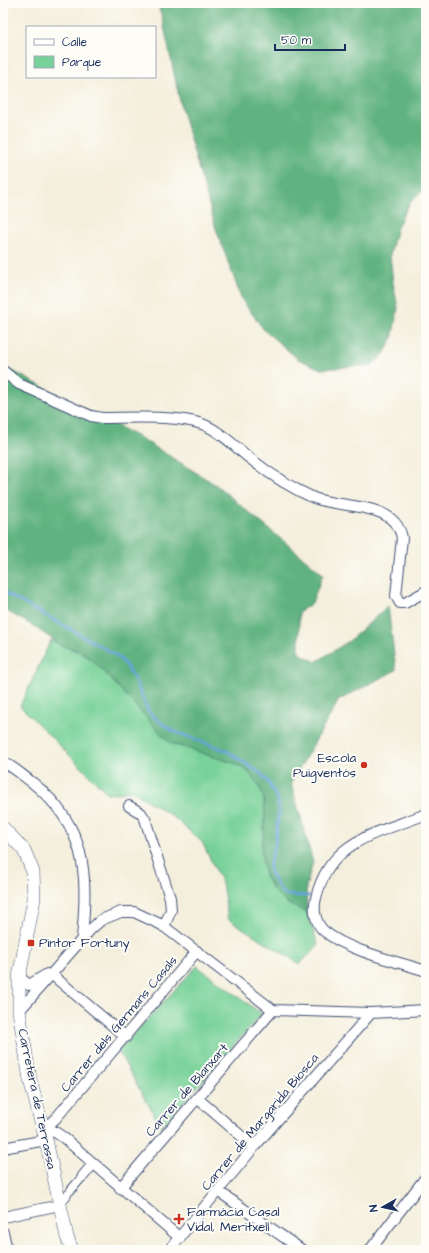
<svg xmlns="http://www.w3.org/2000/svg" width="429" height="1253" font-family="'Architects Daughter',sans-serif">
  <style>
    .green { fill: #77d198; stroke: #49807b }
    .forest { fill: #61b380; stroke: #3e716f }
    .lines { fill: none; stroke-linecap: round; stroke-linejoin: round }
    .stream { stroke: #66a3d7; stroke-width: 3 }
    .pedestrian-casing { stroke: #3c4c71; stroke-width: 10 }
    .minor-casing { stroke: #3c4c71; stroke-width: 12 }
    .tertiary-casing { stroke: #3c4c71; stroke-width: 14 }
    .pedestrian { stroke: #fff; stroke-width: 8 }
    .minor { stroke: #fff; stroke-width: 10 }
    .tertiary { stroke: #fff; stroke-width: 13 }
    .poi-dot { fill: #c8321e; stroke: #fdfcf7; stroke-width: 1.5 }
    .labels { text-anchor: middle; dominant-baseline: central; stroke-width: 4; stroke-linejoin: round; paint-order: stroke }
    .poi-label { font-size: 13px; fill: #1b2f5e; stroke: #fdfcf7; text-anchor: start }
    .street-label { font-size: 13px; fill: #1b2f5e; stroke: #fdfcf7 }
  </style>
  <rect width="100%" height="100%" fill="#fdfcf7"/>
  <filter id="ink" filterUnits="userSpaceOnUse"><feTurbulence type="fractalNoise" baseFrequency=".025" numOctaves="2"/><feDisplacementMap in="SourceGraphic" scale="8" xChannelSelector="R" yChannelSelector="G"/><feConvolveMatrix kernelMatrix="1 2 1 2 8 2 1 2 1" color-interpolation-filters="sRGB"/></filter>
  <filter id="wash" filterUnits="userSpaceOnUse"><feTurbulence type="fractalNoise" baseFrequency=".012" numOctaves="4" result="noise"/><feDisplacementMap in="SourceGraphic" scale="16" xChannelSelector="R" yChannelSelector="G"/><feGaussianBlur stdDeviation="0.9" result="paint"/><feColorMatrix in="noise" values="0 0 0 0 0 0 0 0 0 0 0 0 0 0 0 0 0 1.4 0 .05"/><feComposite in="paint" operator="in"/></filter>
  <g filter="url(#wash)">
    <rect width="100%" height="100%" fill="#f4efdc"/>
    <path class="green" d="M 51,640 C 67,649 80,649 95,662 L 170,743 L 234,763 L 248,771 L 260,788 L 264,799 L 265,821 L 262,857 L 265,875 L 273,890 L 286,903 L 307,912 L 318,945 L 300,964 L 228,919 L 222,883 L 202,842 L 172,816 L 132,791 L 108,794 L 20,706 Z
      M 197,966 L 262,1014 L 161,1127 L 118,1051 Z"/>
    <path class="forest" d="M 157,3 L 426,3 L 426,188 L 410,202 L 397,227 L 390,255 L 393,283 L 398,308 L 392,339 L 384,354 L 372,365 L 321,369 L 298,359 L 264,330 L 242,300 L 216,229 L 182,111 L 162,17 Z
      M 3,366 L 142,439 L 216,485 L 323,574 L 312,603 L 299,612 L 299,653 L 316,662 L 349,641 L 388,606 L 396,670 L 339,700 L 291,783 L 313,862 L 306,887 L 307,912 L 286,903 L 273,890 L 265,875 L 261,851 L 265,821 L 264,799 L 260,788 L 248,771 L 234,763 L 170,743 L 99,666 L 82,652 L 61,645 L 30,624 L 3,609 Z"/>
    <g class="lines">
      <path class="stream" d="M 3,592 L 113,653 L 124,663 L 135,680 L 148,711 L 160,722 L 173,731 L 227,751 L 260,773 L 268,782 L 278,800 L 279,811 L 275,843 L 269,867 L 272,877 L 281,891 L 286,895 L 309,896"/>
    </g>
  </g>
  <g filter="url(#ink)">
    <g class="lines">
      <g class="pedestrian-casing">
        <path id="pedestrian" d="M 71,1190 L 83,1176
          M 60,1205 L 67,1195"/>
      </g>
      <g class="minor-casing">
        <path id="minor" d="M 3,371 L 19,384 L 91,416 L 102,418 C 131,418 176,415 202,424 C 221,431 236,448 252,460 C 271,475 291,488 314,498 C 340,509 395,500 402,538 L 396,596 L 400,603 L 405,603 L 426,591
          M 3,762 C 14,767 23,776 33,783 C 87,827 88,873 82,938
          M 129,806 L 141,813 L 145,819 L 170,898 L 171,910 L 164,927
          M 426,814 C 377,834 330,839 316,898 C 313,909 315,923 324,931 C 348,951 396,961 426,971
          M 51,974 L 126,1037
          M 19,977 L 29,985 L 47,974
          M 19,1011 L 90,930 L 101,920 L 121,912 L 134,912 L 162,925 L 273,1010 L 371,1013 L 426,1010
          M 197,1098 L 254,1147
          M 43,1130 L 56,1118 L 197,951
          M 43,1130 L 55,1132 L 64,1138 L 180,1238
          M 3,1148 L 46,1140
          M 83,1176 L 93,1164
          M 120,1188 L 273,1010
          M 218,1191 L 302,1250
          M 3,1217 L 60,1205
          M 3,1232 L 7,1250
          M 169,1250 L 254,1147 L 371,1013
          M 370,1250 L 426,1177"/>
      </g>
      <g class="tertiary-casing">
        <path id="tertiary" d="M 3,828 L 24,850 L 33,872 L 34,899 L 19,977 L 19,1011 L 30,1080 L 46,1140 L 67,1237 L 72,1250"/>
      </g>
      <use href="#pedestrian" class="pedestrian"/>
      <use href="#minor" class="minor"/>
      <use href="#tertiary" class="tertiary"/>
    </g>
  </g>
  <g class="poi-dot">
    <circle cx="364" cy="765" r="4"/>
    <rect x="27" y="939" width="8" height="8" rx="2"/>
    <path d="M177 1213h4v4h4v4h-4v4h-4v-4h-4v-4h4z"/>
  </g>
  <g class="labels">
    <g class="poi-label">
      <text x="356" y="758" text-anchor="end">Escola<tspan x="356" dy="15">Puigventós</tspan></text>
      <text x="39" y="943">Pintor Fortuny</text>
      <text x="187" y="1212">Farmàcia Casal<tspan x="187" dy="15">Vidal, Meritxell</tspan></text>
    </g>
    <g class="street-label">
      <text transform="translate(119 1024) rotate(-50)">Carrer dels Germans Casals</text>
      <text transform="translate(187 1090) rotate(-49)">Carrer de Blanxart</text>
      <text transform="translate(37 1099) rotate(78)">Carretera de Terrassa</text>
      <text transform="translate(260 1122) rotate(-50)">Carrer de Margarida Biosca</text>
    </g>
  </g>
  <rect width="429" height="1253" fill="none" stroke="#fdfcf7" stroke-width="16"/>
  <rect x="26" y="26" width="130" height="52" fill="#fdfcf7" stroke="#a3aaba"/>
  <rect x="34" y="39" width="20" height="6" fill="#ffffff" stroke="#a3aaba"/>
  <text x="62" y="46" font-size="12" fill="#1b2f5e">Calle</text>
  <rect x="34" y="56" width="20" height="12" fill="#77d198" stroke="#a3aaba"/>
  <text x="62" y="66" font-size="12" fill="#1b2f5e">Parque</text>
  <g transform="translate(383 1207) rotate(262)" stroke="#fdfcf7" stroke-width="3" paint-order="stroke">
  <path d="M0-3L7 15L0 10L-7 15Z" fill="#1b2f5e"/>
  <text y="-6" font-size="11" font-weight="bold" text-anchor="middle" fill="#1b2f5e">N</text>
  </g>
  <path d="M275 44v6h70v-6" fill="none" stroke="#1b2f5e" stroke-width="2"/>
  <text x="281" y="44" font-size="12" fill="#1b2f5e" stroke="#fdfcf7" stroke-width="3" paint-order="stroke">50 m</text>
</svg>
